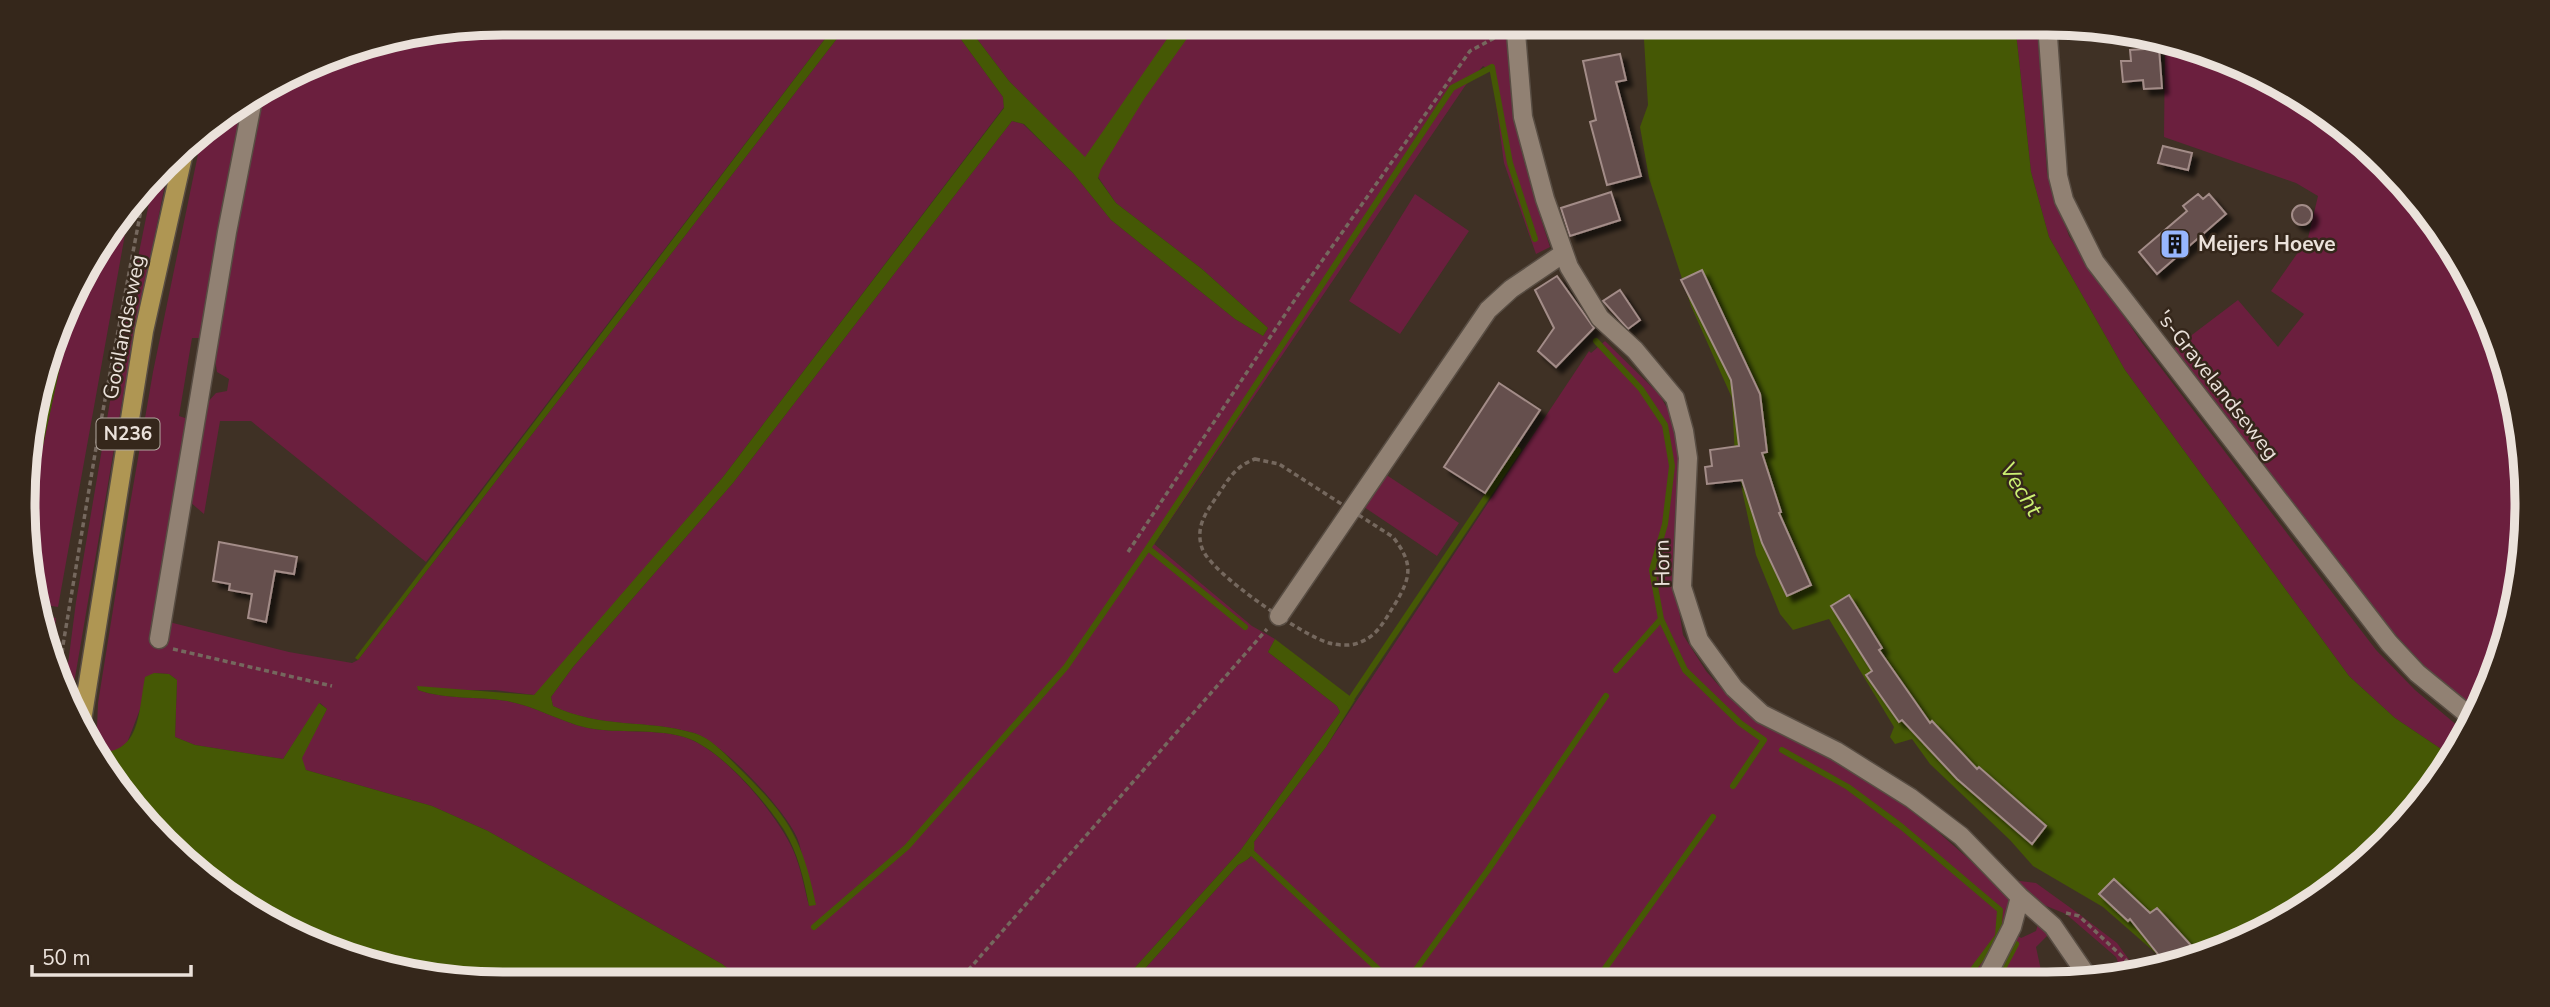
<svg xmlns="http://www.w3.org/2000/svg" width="2550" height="1007" font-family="'Nunito Sans',sans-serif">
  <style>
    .green { fill: #6b1f3e }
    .water { fill: #455805 }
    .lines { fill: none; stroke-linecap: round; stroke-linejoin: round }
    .stream { stroke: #455805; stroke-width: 6 }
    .building { fill: #65504d; stroke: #a38c88; stroke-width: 2; filter: url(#shadow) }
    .minor-casing { stroke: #584d43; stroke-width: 21 }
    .major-casing { stroke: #584d43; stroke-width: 21 }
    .path { stroke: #75685e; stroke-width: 3.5; stroke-dasharray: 5 3.5; stroke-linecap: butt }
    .minor { stroke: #918173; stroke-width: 18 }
    .major { stroke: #af9653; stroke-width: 18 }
    .labels { text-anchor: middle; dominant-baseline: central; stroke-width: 5; stroke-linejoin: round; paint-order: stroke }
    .shield { fill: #35271b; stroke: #b4aaa1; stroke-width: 2 }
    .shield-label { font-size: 19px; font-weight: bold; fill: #ebe2db }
    .poi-label { font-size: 21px; font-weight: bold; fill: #ebe2db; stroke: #35271b; text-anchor: start }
    .street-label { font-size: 21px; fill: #ebe2db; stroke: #35271b }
    .water-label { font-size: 23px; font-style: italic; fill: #cbf072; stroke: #35271b }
    .rim { fill: none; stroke: #ebe2db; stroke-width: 9 }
  </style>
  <defs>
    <filter id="shadow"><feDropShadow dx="6" dy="6" stdDeviation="2" flood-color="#0009"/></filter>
  </defs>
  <rect width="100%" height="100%" fill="#3f3125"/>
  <path class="green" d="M 504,23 L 837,23 L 426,562 L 251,421 L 220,421 L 204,514 L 190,502 L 206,404 L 216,393 L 227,391 L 229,379 L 217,372 L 214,354 L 262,88 L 349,48 Z
    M 849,23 L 949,23 L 1003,97 L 1004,107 L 723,477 L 541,690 L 534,695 L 495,690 L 418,690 C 447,700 477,696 507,701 C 536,706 560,722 588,728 C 620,734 653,728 684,737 C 722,748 777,814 793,850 C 801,868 804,887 809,906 C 806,885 805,863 799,843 C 792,816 720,740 694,733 C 645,719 601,729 553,706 L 551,697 L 573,667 L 733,483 L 1012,121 L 1023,124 L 1073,173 L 1111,220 L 1235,319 L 1263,336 L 1268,328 L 1202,269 L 1116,203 L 1085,158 L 1009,81 L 965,23 L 1510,23 C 1502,98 1527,176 1550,247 L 1536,254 L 1504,163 L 1493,81 L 1490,70 L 1483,66 L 1465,86 L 1154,544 L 1252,626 L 1275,639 L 1268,652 L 1337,706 L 1340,712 L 1240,851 L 1121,983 L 748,984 L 722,964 L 488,831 L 432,806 L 306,770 L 302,767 L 301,758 L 327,709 L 320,703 L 283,759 L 195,745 L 175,737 L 177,680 L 169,674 L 154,673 L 127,743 L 113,753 L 96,752 L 98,703 L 128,516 L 153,372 L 203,130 L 245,100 L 201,338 L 192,338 L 179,416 L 188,419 L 169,622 L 289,652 L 352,663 L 358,660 Z
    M 2015,23 L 2037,23 L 2047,173 L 2069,236 L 2142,343 L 2376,650 L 2415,690 L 2465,732 L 2453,757 L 2395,718 L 2349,676 L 2125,370 L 2049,237 L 2031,172 Z
    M 2165,42 C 2225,52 2278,81 2327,116 C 2483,227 2550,425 2513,611 C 2509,626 2507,643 2502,658 C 2495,676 2484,693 2476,710 L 2431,673 L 2371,608 L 2172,350 L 2238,300 L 2278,347 L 2304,314 L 2271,291 L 2308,238 L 2318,196 L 2296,183 L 2164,137 Z
    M 169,164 L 123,396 L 70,707 L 64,695 L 76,602 L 115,372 L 153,183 Z
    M 1415,194 L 1469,231 L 1400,334 L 1349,301 Z
    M 129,212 L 58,607 L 46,605 L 43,616 L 56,618 L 51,659 L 32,598 L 29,497 L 33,492 L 78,283 L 87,263 Z
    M 1605,341 L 1659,394 L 1674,420 L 1680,446 L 1675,586 L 1683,635 L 1706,671 L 1727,695 L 1775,730 L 1844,764 L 1911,808 L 2006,892 C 2020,921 1991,955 1977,980 L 1132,983 L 1238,865 L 1250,858 L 1254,842 L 1326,747 L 1589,351 L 1591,353 Z
    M 1385,474 L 1459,523 L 1437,556 L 1364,507 Z
    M 2012,880 L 2036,883 L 2079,914 L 2117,943 L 2138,972 L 2123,976 L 2116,957 L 2066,914 L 2039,903 Z
    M 2039,920 L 2052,931 L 2036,947 L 2043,980 L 1993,980 L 2016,934 L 2021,938 L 2036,931 Z"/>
  <path class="water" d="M 837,23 L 849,23 L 358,660 L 355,658 Z
    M 949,23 L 965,23 L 1009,81 L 1085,157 L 1178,23 L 1198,23 L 1144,99 L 1101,169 L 1098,178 L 1116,203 L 1202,269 L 1268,328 L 1263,336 L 1235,319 L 1111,220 L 1073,173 L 1024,124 L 1012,121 L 733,483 L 573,667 L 551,697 L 553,706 C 602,729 646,719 694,733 C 711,738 724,753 736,765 C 786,814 802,835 816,905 L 809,906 C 804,880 798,853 784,830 C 765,800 717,746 684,737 C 653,728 620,734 588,728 C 560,722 536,706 507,701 C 477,696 447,700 418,690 L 417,686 L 534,695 L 723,477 L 1004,108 L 1003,97 Z
    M 1643,23 L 2015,23 L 2031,172 L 2049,237 L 2125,370 L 2349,676 L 2395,718 L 2453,757 L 2446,771 L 2363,865 L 2259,935 L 2167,963 L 2103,907 L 2033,866 L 2010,840 L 1930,764 L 1912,739 L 1895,744 L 1890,737 L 1894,727 L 1829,619 L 1793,630 L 1780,614 L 1756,555 L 1735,457 L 1732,398 L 1691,306 L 1649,178 L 1640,127 L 1648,105 Z
    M 78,283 L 33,492 L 30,498 C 15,426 49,348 78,283 Z
    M 1275,639 L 1355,700 L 1326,747 L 1254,842 C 1256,855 1249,859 1238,865 L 1132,983 L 1121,983 L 1240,851 L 1340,712 L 1337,706 L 1268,652 Z
    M 154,673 L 169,674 L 177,680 L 175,737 L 195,745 L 283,759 L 319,703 L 327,709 L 302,758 L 306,770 L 432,806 L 488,831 L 722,964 L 748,984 L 504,984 L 349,959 L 211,885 L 104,770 L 94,752 C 141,756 138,713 145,677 Z"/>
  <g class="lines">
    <path class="stream" d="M 1596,341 L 1641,389 L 1665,425 L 1672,466 L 1665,524 L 1652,570 L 1661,619 L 1685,670 L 1740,723 L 1764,740 L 1733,786
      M 1148,548 L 1245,627
      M 1616,670 L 1661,619
      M 1349,702 L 1518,450
      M 1782,750 L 1848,787 L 1902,827 L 2000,910 L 1998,936 L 1965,980
      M 1249,850 L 1392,982
      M 814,927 L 907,847 L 1066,667 L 1148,548 L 1452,88 L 1492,67 L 1510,163 L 1535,239
      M 1997,980 L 2016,944
      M 1596,981 L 1713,817
      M 1407,982 L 1488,870 L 1606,696"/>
  </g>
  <path class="building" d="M 2159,48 L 2162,88 L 2144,89 L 2143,80 L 2123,82 L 2121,61 L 2131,61 L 2130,50 Z
    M 1620,54 L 1626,80 L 1616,82 L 1641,176 L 1607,185 L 1590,122 L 1596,120 L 1583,61 Z
    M 2163,146 L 2192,153 L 2188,170 L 2158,163 Z
    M 1611,192 L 1620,220 L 1570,236 L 1561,208 Z
    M 2198,194 L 2203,199 L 2209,194 L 2226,214 L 2157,274 L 2139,252 L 2187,211 L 2183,206 Z
    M2292 215a10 10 0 1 1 20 0a10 10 0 1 1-20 0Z
    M 1702,270 L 1760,394 L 1767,452 L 1762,453 L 1781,512 L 1779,513 L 1811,585 L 1787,596 L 1762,543 L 1742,480 L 1707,484 L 1705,467 L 1712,466 L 1710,450 L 1739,446 L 1731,380 L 1681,280 Z
    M 1557,276 L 1594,328 L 1556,367 L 1538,351 L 1554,328 L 1535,290 Z
    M 1620,290 L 1640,320 L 1628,329 L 1603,301 Z
    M 1499,383 L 1540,410 L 1485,493 L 1444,467 Z
    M 219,542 L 297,557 L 294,574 L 275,571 L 266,622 L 248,618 L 252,594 L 229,590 L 230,584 L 213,581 Z
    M 1849,595 L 1882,648 L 1879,650 L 1930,723 L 1932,721 L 1977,769 L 1979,767 L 2046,826 L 2032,844 L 1957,779 L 1902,720 L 1899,722 L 1866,675 L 1872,671 L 1831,606 Z
    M 2114,879 L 2150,913 L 2157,908 L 2198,953 L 2149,968 L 2161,958 L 2130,919 L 2128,921 L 2099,894 Z"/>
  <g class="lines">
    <g class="minor-casing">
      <path id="minor" d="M 1517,23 L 1516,33 L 1523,117 L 1545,199 L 1569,267 L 1600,318 L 1635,350 L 1675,398 L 1684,431 L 1688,458 L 1682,587 L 1699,640 L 1734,688 L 1762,714 L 1836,751 L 1911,798 L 1961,836 L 2020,897 L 2053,926 L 2090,980
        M 2047,23 L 2058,176 L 2064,200 L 2095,262 L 2389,643 L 2417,673 L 2472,718
        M 1279,616 L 1488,310 L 1511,289 L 1564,253
        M 159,639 L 227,232 L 254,94
        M 1985,980 L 2012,927 L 2020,897"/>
    </g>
    <g class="major-casing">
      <path id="major" d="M 81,727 L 144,331 L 186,143"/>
    </g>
    <path class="path" d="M 1255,459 L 1279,464 L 1393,537 C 1413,563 1412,576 1395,604 C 1384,621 1377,638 1355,644 C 1347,646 1337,645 1329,643 C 1303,636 1210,573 1202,548 C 1195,527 1206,512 1218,495 C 1229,478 1236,466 1255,459 Z
      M 1128,552 L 1298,295 L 1470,51 L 1498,36
      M 173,649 L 332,686
      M 59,687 L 63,645 L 97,442 L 144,194
      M 2066,913 L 2079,916 L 2127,961
      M 2106,976 L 2127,961 L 2136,972
      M 957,983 L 1267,629"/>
    <use href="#minor" class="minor"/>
    <use href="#major" class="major"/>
  </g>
  <defs>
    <g id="building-square" transform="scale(1.575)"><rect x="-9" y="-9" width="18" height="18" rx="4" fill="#97b6fd" stroke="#35271b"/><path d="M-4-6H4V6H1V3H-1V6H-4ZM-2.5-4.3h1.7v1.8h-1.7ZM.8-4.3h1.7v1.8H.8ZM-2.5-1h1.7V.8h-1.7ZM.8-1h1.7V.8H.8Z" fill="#111"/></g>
  </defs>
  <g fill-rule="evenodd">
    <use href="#building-square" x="2175" y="244"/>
  </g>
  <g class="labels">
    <rect class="shield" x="96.5" y="418.5" width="63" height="31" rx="5"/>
    <g class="shield-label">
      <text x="128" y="434">N236</text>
    </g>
    <g class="poi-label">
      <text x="2198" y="244">Meijers Hoeve</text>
    </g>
    <g class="street-label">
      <text transform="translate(124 327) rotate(-79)">Gooilandseweg</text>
      <text transform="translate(2218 385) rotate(52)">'s-Gravelandseweg</text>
      <text transform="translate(1662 563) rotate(-91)">Horn</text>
    </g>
    <g class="water-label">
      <text transform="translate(2021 489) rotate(58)">Vecht</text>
    </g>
  </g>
  <path d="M0 0H2550V1007H0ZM503 35H2047A468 468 0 0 1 2515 503V504A468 468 0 0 1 2047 972H503A468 468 0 0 1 35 504V503A468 468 0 0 1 503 35Z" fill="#35271b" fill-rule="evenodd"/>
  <path class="rim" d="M503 35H2047A468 468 0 0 1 2515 503V504A468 468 0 0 1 2047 972H503A468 468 0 0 1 35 504V503A468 468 0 0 1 503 35Z"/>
  <path d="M32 965v10h159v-10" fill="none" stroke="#ebe2db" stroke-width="3.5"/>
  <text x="42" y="965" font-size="21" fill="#ebe2db" stroke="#35271b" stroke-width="5" paint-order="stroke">50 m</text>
</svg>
